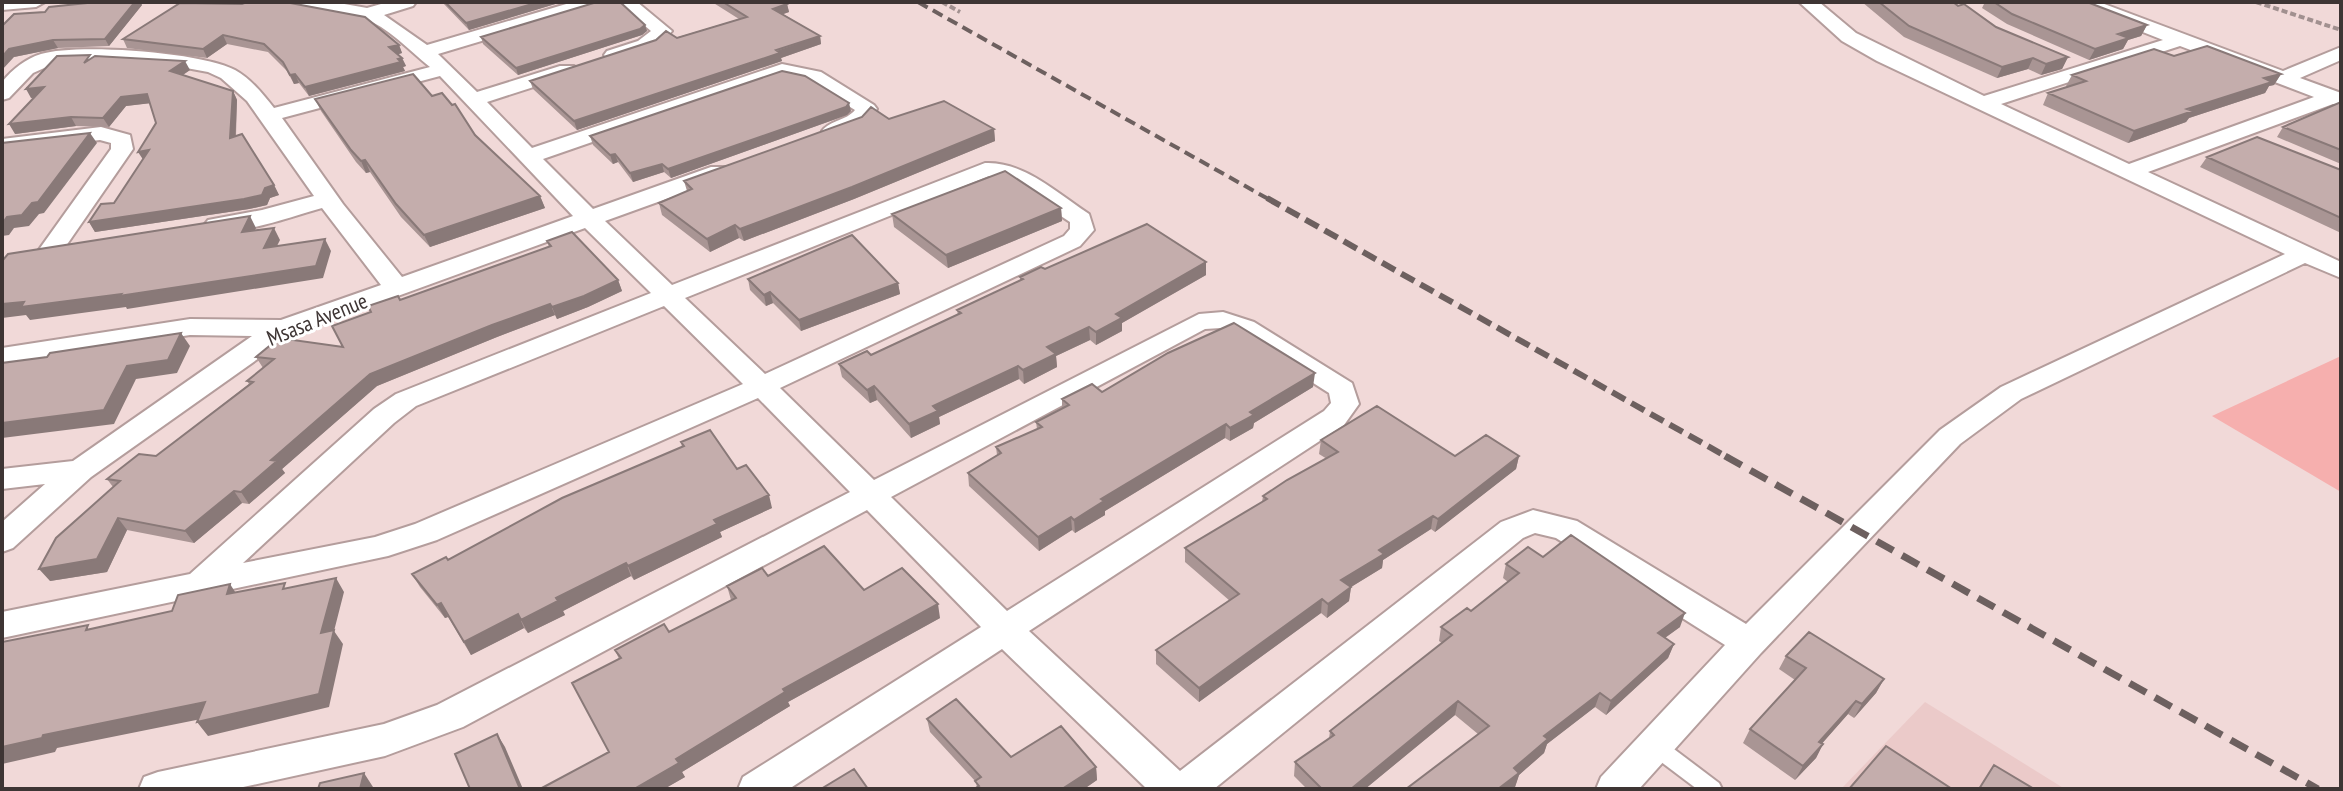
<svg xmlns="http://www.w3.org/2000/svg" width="2343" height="791" font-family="'PT Sans Narrow',sans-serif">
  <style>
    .built { fill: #ebcac9 }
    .green { fill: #f6afae }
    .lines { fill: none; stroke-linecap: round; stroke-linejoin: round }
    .service-casing { stroke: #b49d9c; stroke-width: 4 }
    .minor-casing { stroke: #b49d9c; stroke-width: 4 }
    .path { stroke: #a1908f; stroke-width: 4; stroke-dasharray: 6 3; stroke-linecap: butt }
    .service { fill: #fff; fill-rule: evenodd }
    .minor { fill: #fff; fill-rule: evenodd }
    .rail-far2 { stroke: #6d605f; stroke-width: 4; stroke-dasharray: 11 6; stroke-linecap: butt }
    .rail-far1 { stroke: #6d605f; stroke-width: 6; stroke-dasharray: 15 7; stroke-linecap: butt }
    .rail { stroke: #6d605f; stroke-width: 7; stroke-dasharray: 19 10; stroke-linecap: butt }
    .wall { fill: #a99594 }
    .shaded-wall { fill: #897978 }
    .building { fill: #c4adac; stroke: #897978; stroke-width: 2 }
    .labels { text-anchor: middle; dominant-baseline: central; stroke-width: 6; stroke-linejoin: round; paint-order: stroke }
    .street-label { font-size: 22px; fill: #3e3534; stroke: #fff }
  </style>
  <rect width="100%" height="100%" fill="#f1d9d8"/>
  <path class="built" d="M 1925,702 L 2065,789 L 1841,789 Z"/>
  <path class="green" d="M 2341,356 L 2341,492 L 2212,416 Z"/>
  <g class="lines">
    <g class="service-casing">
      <path id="service" d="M 1655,738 L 1662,740 L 1719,783 L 1722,789 L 1697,789 L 1648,752 L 1646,746 L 1648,740 Z"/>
    </g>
    <g class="minor-casing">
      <path id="minor" d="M 2,2 L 45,2 L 36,7 L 2,10 Z
        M 296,2 L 333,2 L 367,8 L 388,2 L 416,2 L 413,6 L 384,15 L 427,45 L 573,2 L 601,2 L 598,6 L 438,54 L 477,92 L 560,66 L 574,66 L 577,70 L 574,74 L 487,102 L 532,148 L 782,64 L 821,72 L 874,105 L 877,109 C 866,125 847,141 826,135 L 822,131 C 830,120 846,121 855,110 L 808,81 L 783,76 L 543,159 L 593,209 L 711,167 L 727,167 L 730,172 L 727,177 L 605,221 L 672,285 L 985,163 C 1024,161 1058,194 1089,214 L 1094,230 L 1080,246 L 780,388 L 874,480 L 1199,314 L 1223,312 L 1254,322 L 1352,383 L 1359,404 L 1344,425 L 1029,631 L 1180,771 L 1501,522 L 1533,510 L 1577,521 L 1746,624 L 1940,430 L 2001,387 L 2285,254 L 1877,61 L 1842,41 L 1799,2 L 1819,2 L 1856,33 L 1984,96 L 2163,40 L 2077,6 L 2074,2 L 2099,2 L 2283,71 L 2341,47 L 2341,60 L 2300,78 L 2341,93 L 2341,106 L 2333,104 L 2148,172 L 2341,262 L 2341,278 L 2305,263 L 2021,399 L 1960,444 L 1761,653 L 1639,789 L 1596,789 L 1601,777 L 1725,645 L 1556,538 L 1535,533 L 1523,538 L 1214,789 L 1147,789 L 1002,649 L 789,789 L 738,789 L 743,777 L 981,627 L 867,510 L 463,727 L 385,756 L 234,789 L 139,789 L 144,777 L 158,772 L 384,724 L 437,705 L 850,492 L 758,398 L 437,540 L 388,556 L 2,638 L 2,612 L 190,574 L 374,409 L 396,394 L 651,293 L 585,228 L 293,334 L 91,477 L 13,548 L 2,552 L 2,522 L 45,484 L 2,489 L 2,469 L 73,461 L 252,336 L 190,335 L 2,364 L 2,348 L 190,319 L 281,320 L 381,285 L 322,208 C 292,216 238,237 208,230 L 204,225 L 208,220 L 262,210 L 314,196 L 247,101 L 221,78 L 208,72 L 170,65 L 60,61 L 33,73 L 9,98 L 2,100 L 2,82 C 13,69 25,59 41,54 C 76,43 202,52 235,70 C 251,79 263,94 274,108 L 430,67 C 409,50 388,27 363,18 C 344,12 311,16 296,2 ZM 2180,46 L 2314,97 L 2129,164 L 2001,104 ZM 440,76 L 573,216 L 402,277 L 343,204 L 282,118 ZM 989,176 L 1003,178 L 1070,222 L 1070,229 L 1064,236 L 765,374 L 685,298 ZM 664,306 L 743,384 L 415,524 L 375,537 L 243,563 L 394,423 L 416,406 ZM 1221,328 L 1236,334 L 1329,393 L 1331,403 L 1324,411 L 1007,611 L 891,497 L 1205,329 Z
        M 617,2 L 637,2 L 672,31 C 659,47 628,64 607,59 L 604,55 L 607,51 L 638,41 L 651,31 Z
        M 101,127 L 130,135 L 133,149 L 59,256 L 41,256 L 38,251 L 111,149 L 111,143 L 100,140 L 2,151 L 2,139 Z"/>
    </g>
    <path class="path" d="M 942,2 L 960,12
      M 2256,2 L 2341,30"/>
    <use href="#service" class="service"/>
    <use href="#minor" class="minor"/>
    <path class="rail-far2" d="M 918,2 L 1270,200"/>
    <path class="rail-far1" d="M 1267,198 L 1729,458"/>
    <path class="rail" d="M 1725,456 L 2318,789"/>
  </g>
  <path class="wall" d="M 97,2 L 140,2 L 142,5 L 109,46 L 58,48 L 14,57 L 45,12 Z
    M 442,2 L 562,2 L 469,30 Z
    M 712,2 L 784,2 L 787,4 L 789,12 L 783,14 L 820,36 L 821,44 L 781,58 L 782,61 L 577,130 L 533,89 L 530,81 L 739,19 Z
    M 1862,2 L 1953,2 L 1996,27 L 2068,57 L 2062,69 L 2041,75 L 2028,69 L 1997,78 L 1904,37 Z
    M 1985,2 L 2090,2 L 2089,3 L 2147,25 L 2141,36 L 2128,40 L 2123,49 L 2089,60 L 2007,24 L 1982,8 Z
    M 180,3 L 399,45 L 402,53 L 398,54 L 402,58 L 406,66 L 403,67 L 405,71 L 309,96 L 299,83 L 294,84 L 287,71 L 268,52 L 227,44 L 207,58 L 127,48 L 123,39 Z
    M 645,25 L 647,31 L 642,35 L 518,75 L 483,44 L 481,37 Z
    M 2174,56 L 2281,74 L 2274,85 L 2269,86 L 2265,93 L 2189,118 L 2186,122 L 2128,143 L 2043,105 L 2048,93 L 2068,87 L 2066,86 L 2072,75 Z
    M 91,58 L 190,70 L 183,75 L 233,91 L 237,100 L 236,136 L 274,185 L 279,195 L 270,198 L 267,205 L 249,209 L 95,232 L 89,222 L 114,203 L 143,159 L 156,123 L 150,103 L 126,106 L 109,127 L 76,126 L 15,134 L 34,98 L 31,98 Z
    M 432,96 L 540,196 L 545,208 L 430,247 L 401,217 L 370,172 L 366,173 L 356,162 L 321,111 L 315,99 Z
    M 2341,102 L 2341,164 L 2277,137 L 2283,127 Z
    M 851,111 L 847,115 L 671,178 L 664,172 L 633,182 L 618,162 L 613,164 L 593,145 L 590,136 Z
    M 889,119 L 994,129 L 995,141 L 854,199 L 744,241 L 739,238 L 710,252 L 662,215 L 659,203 L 687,191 L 684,181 Z
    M 2207,157 L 2341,170 L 2341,233 L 2200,167 Z
    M 1061,208 L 1062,221 L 948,268 L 894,227 L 892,214 Z
    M 547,241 L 618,280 L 622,291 L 588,307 L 557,319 L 555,315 L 497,337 L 377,386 L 282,469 L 285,473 L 249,504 L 242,503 L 194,543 L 127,530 L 107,572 L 50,581 L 113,487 L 107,479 L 156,456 L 249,384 L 247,381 L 263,368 L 256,357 L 343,347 L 371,312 L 549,247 Z
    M 1045,269 L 1206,275 L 1122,323 L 1122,331 L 1096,345 L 1090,340 L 1056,356 L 1057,367 L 1024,384 L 1019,379 L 939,417 L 940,424 L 911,438 L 877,400 L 870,403 L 842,377 L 839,364 L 871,355 L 958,315 L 957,310 L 1020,281 L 1020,277 Z
    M 748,279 L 898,283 L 900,294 L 801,331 L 773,303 L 766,306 L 750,290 Z
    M 1313,387 L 1254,423 L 1253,428 L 1230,441 L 1225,438 L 1105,511 L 1105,515 L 1075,533 L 1072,530 L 1039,551 L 969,486 L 968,473 L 997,455 L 996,447 L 1037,429 L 1036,422 L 1062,408 L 1062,399 L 1102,392 Z
    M 1321,440 L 1455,456 L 1519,456 L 1516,469 L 1435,532 L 1431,529 L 1383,560 L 1382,568 L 1351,587 L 1349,601 L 1327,618 L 1321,613 L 1199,702 L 1156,664 L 1156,650 L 1230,601 L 1185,562 L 1185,548 L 1262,502 L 1263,496 L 1327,459 L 1319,454 Z
    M 681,442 L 737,469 L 772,508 L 720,532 L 722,537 L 634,580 L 631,576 L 563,611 L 565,615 L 528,633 L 524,628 L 471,655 L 448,617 L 445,618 L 420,587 L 412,574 L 448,560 L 682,447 Z
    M 1543,557 L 1680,627 L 1665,638 L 1674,644 L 1668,658 L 1606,715 L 1595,707 L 1547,744 L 1544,753 L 1519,775 L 1515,787 L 1478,734 L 1455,715 L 1365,789 L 1307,789 L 1294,776 L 1295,762 L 1329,739 L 1330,731 L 1442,643 L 1439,641 L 1441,627 L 1471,611 L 1508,582 L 1503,578 L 1506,564 Z
    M 768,576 L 864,590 L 940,618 L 788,702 L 790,706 L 682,772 L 685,777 L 664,789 L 540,789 L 608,752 L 619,659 L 615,650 L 669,632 L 731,600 L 727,586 Z
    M 1786,656 L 1884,679 L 1876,693 L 1854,718 L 1848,714 L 1822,743 L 1823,744 L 1816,758 L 1795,780 L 1743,743 L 1750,729 L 1795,680 L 1779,669 Z
    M 927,719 L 1011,757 L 1096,767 L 1097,780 L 1084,789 L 974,789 L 977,788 L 976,782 L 930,732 Z"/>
  <path class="shaded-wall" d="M 135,2 L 140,2 L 142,5 L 109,46 L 105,39 Z
    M 539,2 L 562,2 L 469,30 L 466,23 Z
    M 787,4 L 789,12 L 775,17 L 773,9 Z
    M 645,25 L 647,31 L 642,35 L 518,75 L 516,68 Z
    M 2147,25 L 2141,36 L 2128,40 L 2123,49 L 2089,60 L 2095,49 L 2118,34 Z
    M 223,35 L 227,44 L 207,58 L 203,49 Z
    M 820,36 L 821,44 L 781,58 L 782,61 L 577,130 L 574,121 Z
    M 53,40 L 58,48 L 14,57 L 2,70 L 2,57 L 9,49 Z
    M 399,45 L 402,53 L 393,56 L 389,47 Z
    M 2068,57 L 2062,69 L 2041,75 L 2046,64 Z
    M 402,58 L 406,66 L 403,67 L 405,71 L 309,96 L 305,87 Z
    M 2033,58 L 2028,69 L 1997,78 L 2002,67 Z
    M 185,61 L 190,70 L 175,80 L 170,71 Z
    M 295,74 L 299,83 L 294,84 L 290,75 Z
    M 2281,74 L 2274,85 L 2269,86 L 2265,93 L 2189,118 L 2186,122 L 2128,143 L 2134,131 L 2264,78 Z
    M 44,87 L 50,96 L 31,98 L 26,89 Z
    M 233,91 L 237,100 L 235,147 L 230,138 Z
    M 147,94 L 152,103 L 126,106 L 109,127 L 103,118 L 121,97 Z
    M 849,103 L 851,111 L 847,115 L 671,178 L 668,169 Z
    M 71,117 L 76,126 L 15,134 L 9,124 Z
    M 994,129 L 995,141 L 854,199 L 744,241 L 740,229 Z
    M 90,133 L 97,143 L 44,213 L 39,214 L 29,226 L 14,228 L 9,235 L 2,236 L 2,224 L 7,217 Z
    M 149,150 L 144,161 L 138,152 Z
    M 615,154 L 618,162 L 613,164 L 610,155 Z
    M 365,160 L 370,172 L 366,173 L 361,161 Z
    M 662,164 L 664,172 L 633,182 L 630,173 Z
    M 274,185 L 279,195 L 270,198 L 267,205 L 249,209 L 95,232 L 89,222 Z
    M 540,196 L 545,208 L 430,247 L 424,235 Z
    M 1061,208 L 1062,221 L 948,268 L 946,255 Z
    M 250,216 L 256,228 L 249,244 L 242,232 Z
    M 735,225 L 739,238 L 710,252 L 707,239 Z
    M 274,228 L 280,240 L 270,260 L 264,248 Z
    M 325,239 L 331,251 L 323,278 L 127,309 L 126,307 L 30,320 L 26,315 L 2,318 L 2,304 Z
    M 1206,262 L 1206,275 L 1122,323 L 1122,331 L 1096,345 L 1096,332 L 1116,314 Z
    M 618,280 L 622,291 L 588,307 L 557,319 L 552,307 Z
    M 898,283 L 900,294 L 801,331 L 799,320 Z
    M 770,292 L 773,303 L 766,306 L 764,295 Z
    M 550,304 L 555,315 L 497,337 L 377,386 L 282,469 L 285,473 L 249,504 L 241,492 L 271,460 L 370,374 L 492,325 Z
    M 1089,327 L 1090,340 L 1056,356 L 1057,367 L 1024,384 L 1023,370 L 1047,347 Z
    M 181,333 L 190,346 L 177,373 L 136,379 L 114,424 L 2,438 L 2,423 L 127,366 Z
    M 1018,366 L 1019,379 L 939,417 L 940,424 L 911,438 L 909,424 L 933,406 Z
    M 1315,373 L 1313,387 L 1254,423 L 1253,428 L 1230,441 L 1230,428 L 1250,412 Z
    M 874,386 L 877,400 L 870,403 L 867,390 Z
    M 1226,424 L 1225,438 L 1105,511 L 1105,515 L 1075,533 L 1074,520 L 1101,499 Z
    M 1519,456 L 1516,469 L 1435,532 L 1438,519 Z
    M 234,491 L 242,503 L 194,543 L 185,531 Z
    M 769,495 L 772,508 L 720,532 L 722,537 L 634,580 L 628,566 L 714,520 Z
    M 1433,516 L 1431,529 L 1383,560 L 1382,568 L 1351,587 L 1349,601 L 1327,618 L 1328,604 L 1341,580 L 1379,550 Z
    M 1071,517 L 1072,530 L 1039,551 L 1038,537 Z
    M 118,518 L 127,530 L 107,572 L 50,581 L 39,569 Z
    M 626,563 L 631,576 L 563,611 L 565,615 L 528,633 L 521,620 L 556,598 Z
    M 336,578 L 344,592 L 334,631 L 343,644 L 329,707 L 208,736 L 197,722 L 321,633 Z
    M 230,584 L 239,598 L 227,594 Z
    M 1322,599 L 1321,613 L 1199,702 L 1199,688 Z
    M 441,603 L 448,617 L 445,618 L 437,605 Z
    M 938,604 L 940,618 L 788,702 L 790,706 L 682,772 L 685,777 L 664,789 L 634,789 L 676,759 L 783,689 Z
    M 1685,613 L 1680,627 L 1652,647 L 1658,633 Z
    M 518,614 L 524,628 L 471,655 L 464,642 Z
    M 1674,644 L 1668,658 L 1606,715 L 1611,701 Z
    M 1884,679 L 1876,693 L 1854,718 L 1862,704 Z
    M 1600,693 L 1595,707 L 1547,744 L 1544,753 L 1519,775 L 1515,787 L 1512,789 L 1498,789 L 1514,768 L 1544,736 Z
    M 1458,701 L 1455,715 L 1365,789 L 1351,789 Z
    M 1856,701 L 1848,714 L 1812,755 L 1819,742 Z
    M 205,702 L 216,716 L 57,748 L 55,752 L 2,764 L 2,747 L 43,735 Z
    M 497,734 L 505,747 L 523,789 L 520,789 Z
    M 1823,744 L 1816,758 L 1795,780 L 1803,766 Z
    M 1096,767 L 1097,780 L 1084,789 L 1062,789 Z
    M 364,773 L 373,787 L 373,789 L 360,789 Z"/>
  <path class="building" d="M 97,2 L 135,2 L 105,39 L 53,40 L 9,49 L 2,57 L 2,26 L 14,14 L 45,12 L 49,7 Z
    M 247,2 L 285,2 L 365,17 L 399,45 L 389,47 L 402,58 L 398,59 L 401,62 L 305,87 L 295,74 L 290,75 L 283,62 L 264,44 L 223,35 L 203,49 L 123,39 L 180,3 L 242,4 Z
    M 445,2 L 539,2 L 466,23 Z
    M 597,2 L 620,2 L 645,25 L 640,29 L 516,68 L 481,37 Z
    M 723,2 L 784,2 L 787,4 L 773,9 L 820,36 L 776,50 L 780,53 L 574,121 L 530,81 L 656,40 L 666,31 L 677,38 L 747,17 Z
    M 1879,2 L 1953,2 L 1958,6 L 1964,4 L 1996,27 L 2068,57 L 2046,64 L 2033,58 L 2002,67 L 1909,26 Z
    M 1994,2 L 2089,2 L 2087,2 L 2147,25 L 2118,34 L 2129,38 L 2095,49 L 2012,14 Z
    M 2207,46 L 2281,74 L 2264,78 L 2272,82 L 2187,109 L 2193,111 L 2134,131 L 2048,93 L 2086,81 L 2072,75 L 2154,49 L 2174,56 Z
    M 90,55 L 84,63 L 95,56 L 185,61 L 170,71 L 233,91 L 230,138 L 242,134 L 274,185 L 265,188 L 262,195 L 244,199 L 89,222 L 101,204 L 114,203 L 149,150 L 138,152 L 156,123 L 147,94 L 121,97 L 103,118 L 71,117 L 9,124 L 44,87 L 26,89 L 57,56 Z
    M 782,71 L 805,76 L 849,103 L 846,107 L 668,169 L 662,164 L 630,173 L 615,154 L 610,155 L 590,136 Z
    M 413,74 L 432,96 L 442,93 L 452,105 L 455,104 L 475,135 L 540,196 L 424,235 L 396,204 L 365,160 L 361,161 L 351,150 L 315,99 Z
    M 944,101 L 994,129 L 852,187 L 740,229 L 735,225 L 707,239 L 659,203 L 692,189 L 684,181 L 862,117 L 871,107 L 889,119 Z
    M 2341,102 L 2341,150 L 2283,127 Z
    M 90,133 L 38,202 L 32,203 L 22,215 L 7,217 L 2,224 L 2,143 Z
    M 2257,137 L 2341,170 L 2341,218 L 2207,157 Z
    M 1005,171 L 1061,208 L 946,255 L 892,214 Z
    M 250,216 L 242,232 L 274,228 L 264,248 L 325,239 L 316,266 L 119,296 L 121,294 L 21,307 L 24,302 L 2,304 L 2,261 L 8,254 Z
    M 1147,224 L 1206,262 L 1116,314 L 1122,318 L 1096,332 L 1089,327 L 1047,347 L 1056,354 L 1023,370 L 1018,366 L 933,406 L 938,411 L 909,424 L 874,386 L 867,390 L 839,364 L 867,351 L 871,355 L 961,313 L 957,310 L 1023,279 L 1020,277 L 1041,267 L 1045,269 Z
    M 572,232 L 618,280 L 584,296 L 552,307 L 550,304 L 492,325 L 370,374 L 271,460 L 277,461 L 241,492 L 234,491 L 185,531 L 118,518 L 97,559 L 39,569 L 56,538 L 120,481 L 107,479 L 139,454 L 156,456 L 253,382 L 247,381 L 274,359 L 256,357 L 279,338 L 343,347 L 332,326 L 371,312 L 368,306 L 398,296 L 400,300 L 551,246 L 547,241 Z
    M 852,235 L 898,283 L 799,320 L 770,292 L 764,295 L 748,279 Z
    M 1234,323 L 1315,373 L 1250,412 L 1254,415 L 1230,428 L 1226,424 L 1101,499 L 1104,501 L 1074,520 L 1071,517 L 1038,537 L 968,473 L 1001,453 L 996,447 L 1042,427 L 1036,422 L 1069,405 L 1062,399 L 1092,384 L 1102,392 L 1168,353 Z
    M 181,333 L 168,360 L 127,366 L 104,410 L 2,423 L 2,363 L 47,357 L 50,353 Z
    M 1377,406 L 1455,456 L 1486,435 L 1519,456 L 1438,519 L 1433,516 L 1379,550 L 1384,554 L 1341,580 L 1351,587 L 1328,604 L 1322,599 L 1199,688 L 1156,650 L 1239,594 L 1185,548 L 1267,499 L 1263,496 L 1287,480 L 1338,452 L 1321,440 Z
    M 710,430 L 737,469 L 746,465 L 769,495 L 714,520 L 717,524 L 628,566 L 626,563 L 556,598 L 558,601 L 521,620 L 518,614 L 464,642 L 441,603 L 437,605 L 412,574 L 446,557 L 448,560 L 562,498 L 684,446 L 681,442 Z
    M 1571,535 L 1685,613 L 1658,633 L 1674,644 L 1611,701 L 1600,693 L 1544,736 L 1548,739 L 1514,768 L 1519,773 L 1498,789 L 1406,789 L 1489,726 L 1458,701 L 1351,789 L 1322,789 L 1295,762 L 1334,735 L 1330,731 L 1452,635 L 1441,627 L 1467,608 L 1471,611 L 1519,573 L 1506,564 L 1528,547 L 1543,557 Z
    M 824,546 L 864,590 L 902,568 L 938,604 L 783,689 L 785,692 L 676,759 L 679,763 L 634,789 L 540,789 L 609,752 L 572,683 L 621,658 L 615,650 L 664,624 L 669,632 L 736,598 L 727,586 L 762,568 L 768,576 Z
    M 336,578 L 321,633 L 334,630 L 319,694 L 197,722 L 205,702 L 43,735 L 42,738 L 2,747 L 2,642 L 88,625 L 86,630 L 172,611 L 178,595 L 230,584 L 227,594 L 285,583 L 283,589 Z
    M 1809,632 L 1884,679 L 1862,704 L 1856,701 L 1819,742 L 1823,744 L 1803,766 L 1750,729 L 1806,668 L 1786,656 Z
    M 956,699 L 1011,757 L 1061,726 L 1096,767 L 1062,789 L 974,789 L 979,786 L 975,781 L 981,777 L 927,719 Z
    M 497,734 L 520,789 L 470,789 L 455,754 Z
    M 1886,746 L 1952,789 L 1849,789 Z
    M 1994,765 L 2034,789 L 1979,789 Z
    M 854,769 L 868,789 L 821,789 Z
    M 364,773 L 360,789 L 318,789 L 320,783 Z"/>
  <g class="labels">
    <g class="street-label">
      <text transform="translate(317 319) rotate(-22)">Msasa Avenue</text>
    </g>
  </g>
  <rect width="2343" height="791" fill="none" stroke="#3e3534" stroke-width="8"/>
</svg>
